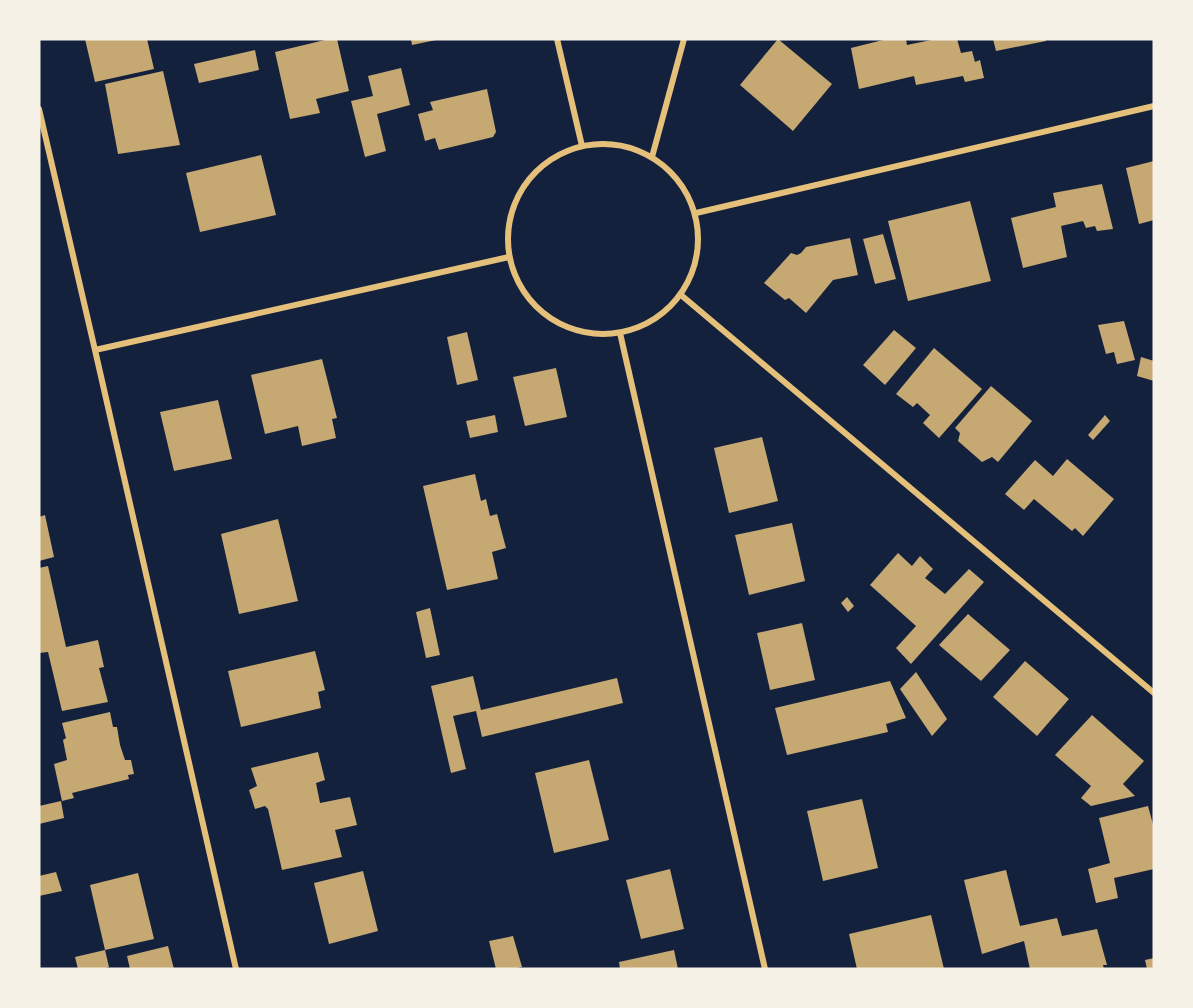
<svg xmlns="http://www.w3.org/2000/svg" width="1193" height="1008" font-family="'Noto Serif',serif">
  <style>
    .building { fill: #c6a872 }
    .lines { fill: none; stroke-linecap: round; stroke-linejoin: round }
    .minor { stroke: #e5c07b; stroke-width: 6 }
  </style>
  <rect width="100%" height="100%" fill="#14213d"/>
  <path class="building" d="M 85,39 L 147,39 L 154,69 L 95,82 Z
    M 329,39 L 337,39 L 349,91 L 316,99 L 320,113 L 290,119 L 275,52 Z
    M 411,39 L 436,39 L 436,40 L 412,45 Z
    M 778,39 L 832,84 L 793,131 L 740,85 Z
    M 887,39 L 906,39 L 907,45 L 936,39 L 957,39 L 961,53 L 972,51 L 975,62 L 980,60 L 984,78 L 965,82 L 963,76 L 916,85 L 914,76 L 859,89 L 851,48 Z
    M 993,39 L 1046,39 L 1046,41 L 996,51 Z
    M 255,50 L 259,70 L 199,83 L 194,64 Z
    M 401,68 L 410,105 L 377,114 L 386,151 L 365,157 L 351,101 L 373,96 L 368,76 Z
    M 163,71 L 180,145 L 118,154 L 105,84 Z
    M 487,89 L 496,132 L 493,137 L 439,150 L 435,138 L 425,141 L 418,114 L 433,110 L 430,102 Z
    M 261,155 L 276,215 L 200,232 L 186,173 Z
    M 1154,161 L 1154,220 L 1139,224 L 1126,168 Z
    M 1102,184 L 1113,229 L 1097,231 L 1095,226 L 1086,228 L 1083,221 L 1061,226 L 1067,257 L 1023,268 L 1011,218 L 1056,207 L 1053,193 Z
    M 970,201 L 991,281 L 908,301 L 888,221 Z
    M 883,234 L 896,279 L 875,284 L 863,239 Z
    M 850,238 L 858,275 L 833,280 L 806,313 L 789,298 L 785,300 L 764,283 L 791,253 L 797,255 L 801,253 L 806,247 Z
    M 1124,321 L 1135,360 L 1117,364 L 1114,352 L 1106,354 L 1098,325 Z
    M 894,330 L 916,348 L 885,385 L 863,365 Z
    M 467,332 L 478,380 L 457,385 L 447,337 Z
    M 934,348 L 982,389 L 939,438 L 923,423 L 930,415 L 917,403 L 913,407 L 896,394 Z
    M 1141,357 L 1154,361 L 1154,381 L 1137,376 Z
    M 322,359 L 337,418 L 332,419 L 336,438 L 302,446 L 298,426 L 265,434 L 251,375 Z
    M 556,368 L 567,417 L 525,426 L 513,377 Z
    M 991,386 L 1032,421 L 998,462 L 992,457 L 982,462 L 958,441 L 960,433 L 955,428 Z
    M 218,400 L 232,459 L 174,471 L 160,412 Z
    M 495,415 L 498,432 L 470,438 L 466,421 Z
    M 1105,415 L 1110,421 L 1093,440 L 1088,435 Z
    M 762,437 L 778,501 L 729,513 L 714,448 Z
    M 1067,459 L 1114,499 L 1083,536 L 1075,528 L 1072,531 L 1034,499 L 1024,510 L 1005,494 L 1035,460 L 1053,476 Z
    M 475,474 L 481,501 L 486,499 L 490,516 L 497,514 L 506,548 L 492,552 L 498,579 L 447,590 L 423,486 Z
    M 45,515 L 54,557 L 39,561 L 39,517 Z
    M 278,519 L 298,601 L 239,614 L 221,534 Z
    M 792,523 L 805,581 L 749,595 L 735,535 Z
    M 898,553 L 912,566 L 920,556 L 933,569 L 925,578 L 945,594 L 969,569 L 984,582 L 911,664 L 896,648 L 916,626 L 870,585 Z
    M 48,566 L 66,647 L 98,640 L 104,667 L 99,668 L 108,702 L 62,711 L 48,652 L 39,653 L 39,568 Z
    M 847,597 L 854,606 L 848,612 L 841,603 Z
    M 430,608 L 440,655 L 426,658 L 416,612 Z
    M 968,614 L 1010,650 L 981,681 L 939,645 Z
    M 802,623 L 815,680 L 770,690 L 757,633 Z
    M 315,651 L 325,690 L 318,692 L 321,708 L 241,727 L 228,671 Z
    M 1025,661 L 1069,699 L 1037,736 L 993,697 Z
    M 916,672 L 947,719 L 932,736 L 900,689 Z
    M 473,676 L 481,710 L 617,678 L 623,703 L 482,737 L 476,711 L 453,716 L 466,769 L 451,773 L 431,686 Z
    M 890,681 L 906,718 L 886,724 L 888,732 L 787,755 L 775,708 Z
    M 110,712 L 113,727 L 117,727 L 120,745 L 125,760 L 131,760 L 134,774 L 128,775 L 129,779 L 72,793 L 74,798 L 62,801 L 54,764 L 67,760 L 63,740 L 66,738 L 62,723 Z
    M 1092,715 L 1144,761 L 1123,784 L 1135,796 L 1091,806 L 1081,798 L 1091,786 L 1055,755 Z
    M 318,752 L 325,780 L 316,783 L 320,803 L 350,797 L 357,825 L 335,830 L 342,857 L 282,870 L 268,809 L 265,806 L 255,809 L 249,790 L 257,786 L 251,768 Z
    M 589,760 L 609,840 L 554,853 L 535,773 Z
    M 862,799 L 878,868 L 823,881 L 807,811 Z
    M 61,801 L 64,818 L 39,824 L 39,806 Z
    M 1148,806 L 1154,828 L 1154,869 L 1114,878 L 1118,898 L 1096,903 L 1088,869 L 1110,863 L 1099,818 Z
    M 670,869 L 684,929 L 641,939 L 626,880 Z
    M 1006,870 L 1020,926 L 1057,918 L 1062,936 L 1097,929 L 1107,965 L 1103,965 L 1104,969 L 1030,969 L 1024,941 L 982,954 L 964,880 Z
    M 363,871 L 378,931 L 329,944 L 314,883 Z
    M 56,872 L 62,891 L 39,896 L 39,876 Z
    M 138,873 L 154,939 L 105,950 L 90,885 Z
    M 931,915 L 944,969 L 857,969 L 849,934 Z
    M 513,936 L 522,967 L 513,969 L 496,969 L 489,941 Z
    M 168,946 L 174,969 L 130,969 L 127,956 Z
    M 105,950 L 109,967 L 103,969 L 78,969 L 75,957 Z
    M 674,950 L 678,969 L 620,969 L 619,962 Z
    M 1154,958 L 1154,969 L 1147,969 L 1145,960 Z"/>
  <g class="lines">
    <path class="minor" d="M 557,39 L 582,146
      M 39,109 L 95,350 L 236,969
      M508 239a95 95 0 1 1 190 0a95 95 0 1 1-190 0Z
      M 652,157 L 684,39
      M 696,213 L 1154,106
      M 681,295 L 1154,693
      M 620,333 L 765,969
      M 95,350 L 509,257"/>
  </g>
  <rect width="1193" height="1008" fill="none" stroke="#f6f1e7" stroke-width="81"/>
</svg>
